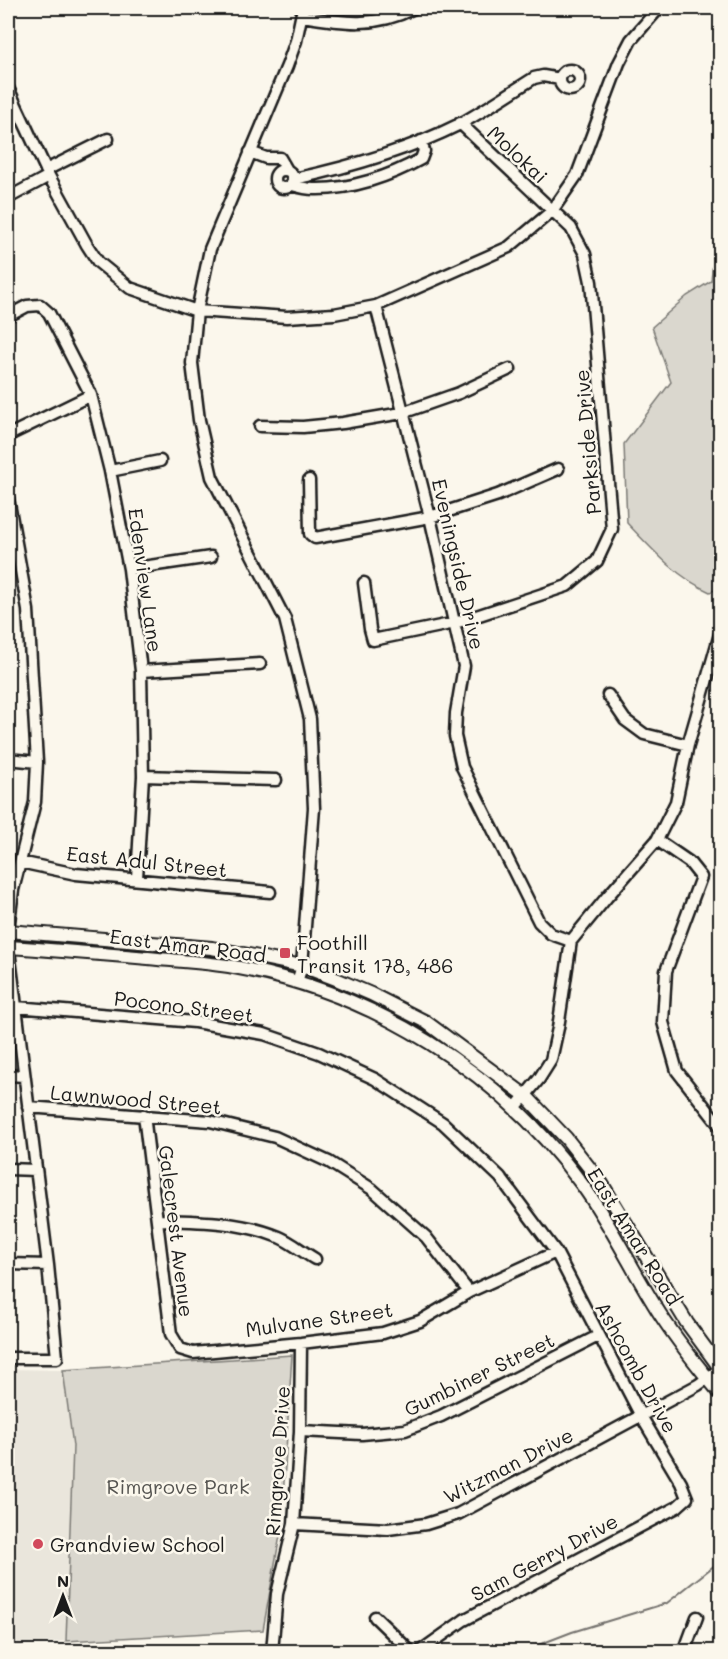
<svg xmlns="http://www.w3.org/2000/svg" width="728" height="1659" font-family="Mali,sans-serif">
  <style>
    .built { fill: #eae6dc }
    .green { fill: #dad7ce; stroke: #7b7a75; stroke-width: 1.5 }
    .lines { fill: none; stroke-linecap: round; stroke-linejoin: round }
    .stream { stroke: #74726e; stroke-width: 2 }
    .minor-casing { stroke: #1c1c1c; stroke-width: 15 }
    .major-casing { stroke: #1c1c1c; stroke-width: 16 }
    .minor { stroke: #fbf7ec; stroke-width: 10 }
    .major { stroke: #fbf7ec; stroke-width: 12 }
    .poi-dot { fill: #d1495b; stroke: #fbf7ec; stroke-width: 2 }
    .labels { text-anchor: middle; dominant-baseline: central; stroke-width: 5; stroke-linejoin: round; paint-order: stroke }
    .street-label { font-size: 20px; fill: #1c1c1c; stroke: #fbf7ec }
    .poi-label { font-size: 20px; fill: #1c1c1c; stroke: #fbf7ec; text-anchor: start }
    .park-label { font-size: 20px; fill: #555451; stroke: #fbf7ec }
  </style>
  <rect width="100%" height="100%" fill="#fbf7ec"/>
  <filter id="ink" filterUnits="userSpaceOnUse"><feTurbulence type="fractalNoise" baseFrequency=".0167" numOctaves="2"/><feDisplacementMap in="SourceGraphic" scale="12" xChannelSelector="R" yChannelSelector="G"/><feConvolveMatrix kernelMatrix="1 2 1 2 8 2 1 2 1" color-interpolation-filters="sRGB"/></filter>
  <g filter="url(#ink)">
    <path class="built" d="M 8,1369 L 63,1370 L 73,1446 L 66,1641 L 22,1645 L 20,1651 L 8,1652 Z"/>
    <path class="green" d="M 720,192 L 720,588 L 710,592 C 676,577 652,549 627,523 L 624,444 L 671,382 L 652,327 L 687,296 L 711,281 Z
      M 292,1355 L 281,1530 L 263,1630 L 66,1641 L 73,1446 L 63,1370 Z"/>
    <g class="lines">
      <path class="stream" d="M 520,1652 L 572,1632 L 667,1603 L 720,1561"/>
      <g class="minor-casing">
        <path id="minor" d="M 303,16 C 344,23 375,28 414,8
          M560 80a10 10 0 1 1 20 0a10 10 0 1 1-20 0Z
          M 8,88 L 49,176 L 87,245 L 98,262 L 130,288 L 197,311 L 287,317 L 334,314 L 376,306 L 509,247 L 552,211 L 577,175 L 619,63 L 631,40 L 659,8
          M 250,152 L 266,158 L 280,158 L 287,170
          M275 179a9 9 0 1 1 18 0a9 9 0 1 1-18 0Z
          M 46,170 L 108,139
          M 294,179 C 350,167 408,150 460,124 C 485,110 510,93 534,78 L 543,76 L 560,79
          M 292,185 C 299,187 307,189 314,189 C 350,190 391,176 421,159 L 424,151 L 421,141
          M 8,198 L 49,176
          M 376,306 L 430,517 L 464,666 L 456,713 L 455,736 L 462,767 L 539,922 L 551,934 L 571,941
          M 8,316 L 27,306 L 40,305 L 49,313 L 91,395 L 110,471 L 129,569 L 141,671 L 143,776 L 137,878
          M 260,426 L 303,427 L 343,423 L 402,413 L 459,393 L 510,369
          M 8,438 L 11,434 L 91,395
          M 110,471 L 160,461
          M 309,480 L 310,534 L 315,538 L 430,517 L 498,495 L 558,469
          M 8,498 L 28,610 L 37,762 L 35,802 L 13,890 L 8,930
          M 129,569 L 211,557
          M 364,583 L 370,629 L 373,640 L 455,623 L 567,586 L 597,561 L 612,529 L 591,282 L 585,254 L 571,228 L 460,123
          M 141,671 L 260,664
          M 608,695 L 625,720 L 644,734 L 688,745
          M 8,759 L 37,762
          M 143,776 L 276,780
          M 657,840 L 689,862 L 701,877 L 666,971 L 663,1022 L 677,1071 L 720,1126
          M 20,862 L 76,874 L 270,892
          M 8,942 L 48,1265 L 57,1358 L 8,1358
          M 297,982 L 302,966 L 314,808 L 310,719 L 285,619 L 212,477 L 199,420 L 192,363 L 197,311 L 210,249 L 287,66 L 296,41 L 303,8
          M 16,1007 L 195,1022 L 264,1034 L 319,1053 L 375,1079 L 443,1123 L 500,1177 L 556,1252 L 641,1416 L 681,1483 L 687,1498 L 677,1507 L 464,1620 L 419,1652
          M 8,1075 L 24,1076
          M 28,1107 L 210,1121 L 275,1137 L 329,1162 L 372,1189 L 426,1237 L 469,1292
          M 515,1108 L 539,1079 L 551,1060 L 558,1028 L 571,941 L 607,897 L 657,840 L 676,802 L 688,745 L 720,634
          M 144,1115 L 171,1334 L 180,1349 L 193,1353 L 301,1343 L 383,1333 L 420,1321 L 469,1292 L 556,1252
          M 8,1169 L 36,1170
          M 157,1220 C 199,1221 240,1221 279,1237 C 291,1242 303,1252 315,1259
          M 8,1264 L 48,1265
          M 300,1431 L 362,1434 L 405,1430 L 441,1416 L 598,1336
          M 294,1524 L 388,1529 L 426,1524 L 458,1514 L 698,1385 L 720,1369
          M 375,1617 L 411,1652
          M 272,1652 L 277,1594 L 294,1524 L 300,1431 L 301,1343
          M 684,1652 L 697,1617"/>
      </g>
      <g class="major-casing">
        <path id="major" d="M 8,931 L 212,948 L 254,956 L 302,966 L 336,979 L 371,994 L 426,1022 L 526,1096 L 566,1138 L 602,1184 L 687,1323 L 720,1368
          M 8,947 C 54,950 101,954 148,958 C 176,961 205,962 234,967 C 373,992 500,1071 583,1186 C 612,1226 633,1272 660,1314 C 678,1342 699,1368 720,1393"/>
      </g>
      <use href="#minor" class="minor"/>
      <use href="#major" class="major"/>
    </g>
  </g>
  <g class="poi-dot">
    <rect x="279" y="947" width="12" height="12" rx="3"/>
    <circle cx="38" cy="1544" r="6"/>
  </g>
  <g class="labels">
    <g class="street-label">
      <text transform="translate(518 154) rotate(43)">Molokai</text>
      <text transform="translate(587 442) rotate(-95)">Parkside Drive</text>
      <text transform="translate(459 564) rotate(77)">Eveningside Drive</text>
      <text transform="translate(146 580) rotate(82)">Edenview Lane</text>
      <text transform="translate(147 861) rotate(6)">East Adul Street</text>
      <text transform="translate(188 945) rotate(7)">East Amar Road</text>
      <text transform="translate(184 1006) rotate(7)">Pocono Street</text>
      <text transform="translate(136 1099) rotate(5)">Lawnwood Street</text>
      <text transform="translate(177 1231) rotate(83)">Galecrest Avenue</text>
      <text transform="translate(635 1236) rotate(58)">East Amar Road</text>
      <text transform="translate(319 1319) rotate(-8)">Mulvane Street</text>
      <text transform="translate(637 1367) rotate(61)">Ashcomb Drive</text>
      <text transform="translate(479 1374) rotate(-26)">Gumbiner Street</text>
      <text transform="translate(277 1461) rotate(-86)">Rimgrove Drive</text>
      <text transform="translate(508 1465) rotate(-27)">Witzman Drive</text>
      <text transform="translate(544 1557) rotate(-28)">Sam Gerry Drive</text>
    </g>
    <g class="poi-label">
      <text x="297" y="942">Foothill<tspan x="297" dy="23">Transit 178, 486</tspan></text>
      <text x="50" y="1544">Grandview School</text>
    </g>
    <g class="park-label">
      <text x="178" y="1486">Rimgrove Park</text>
    </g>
  </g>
  <rect width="728" height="1659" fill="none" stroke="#fbf7ec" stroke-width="30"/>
  <rect x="15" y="15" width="698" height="1629" fill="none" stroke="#1c1c1c" stroke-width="2" filter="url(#ink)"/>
  <g transform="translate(63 1596)" stroke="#fbf7ec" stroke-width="4.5" paint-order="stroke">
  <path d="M0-4.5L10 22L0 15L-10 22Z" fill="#1c1c1c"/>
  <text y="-9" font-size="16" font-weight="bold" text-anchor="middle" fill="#1c1c1c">N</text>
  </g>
</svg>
